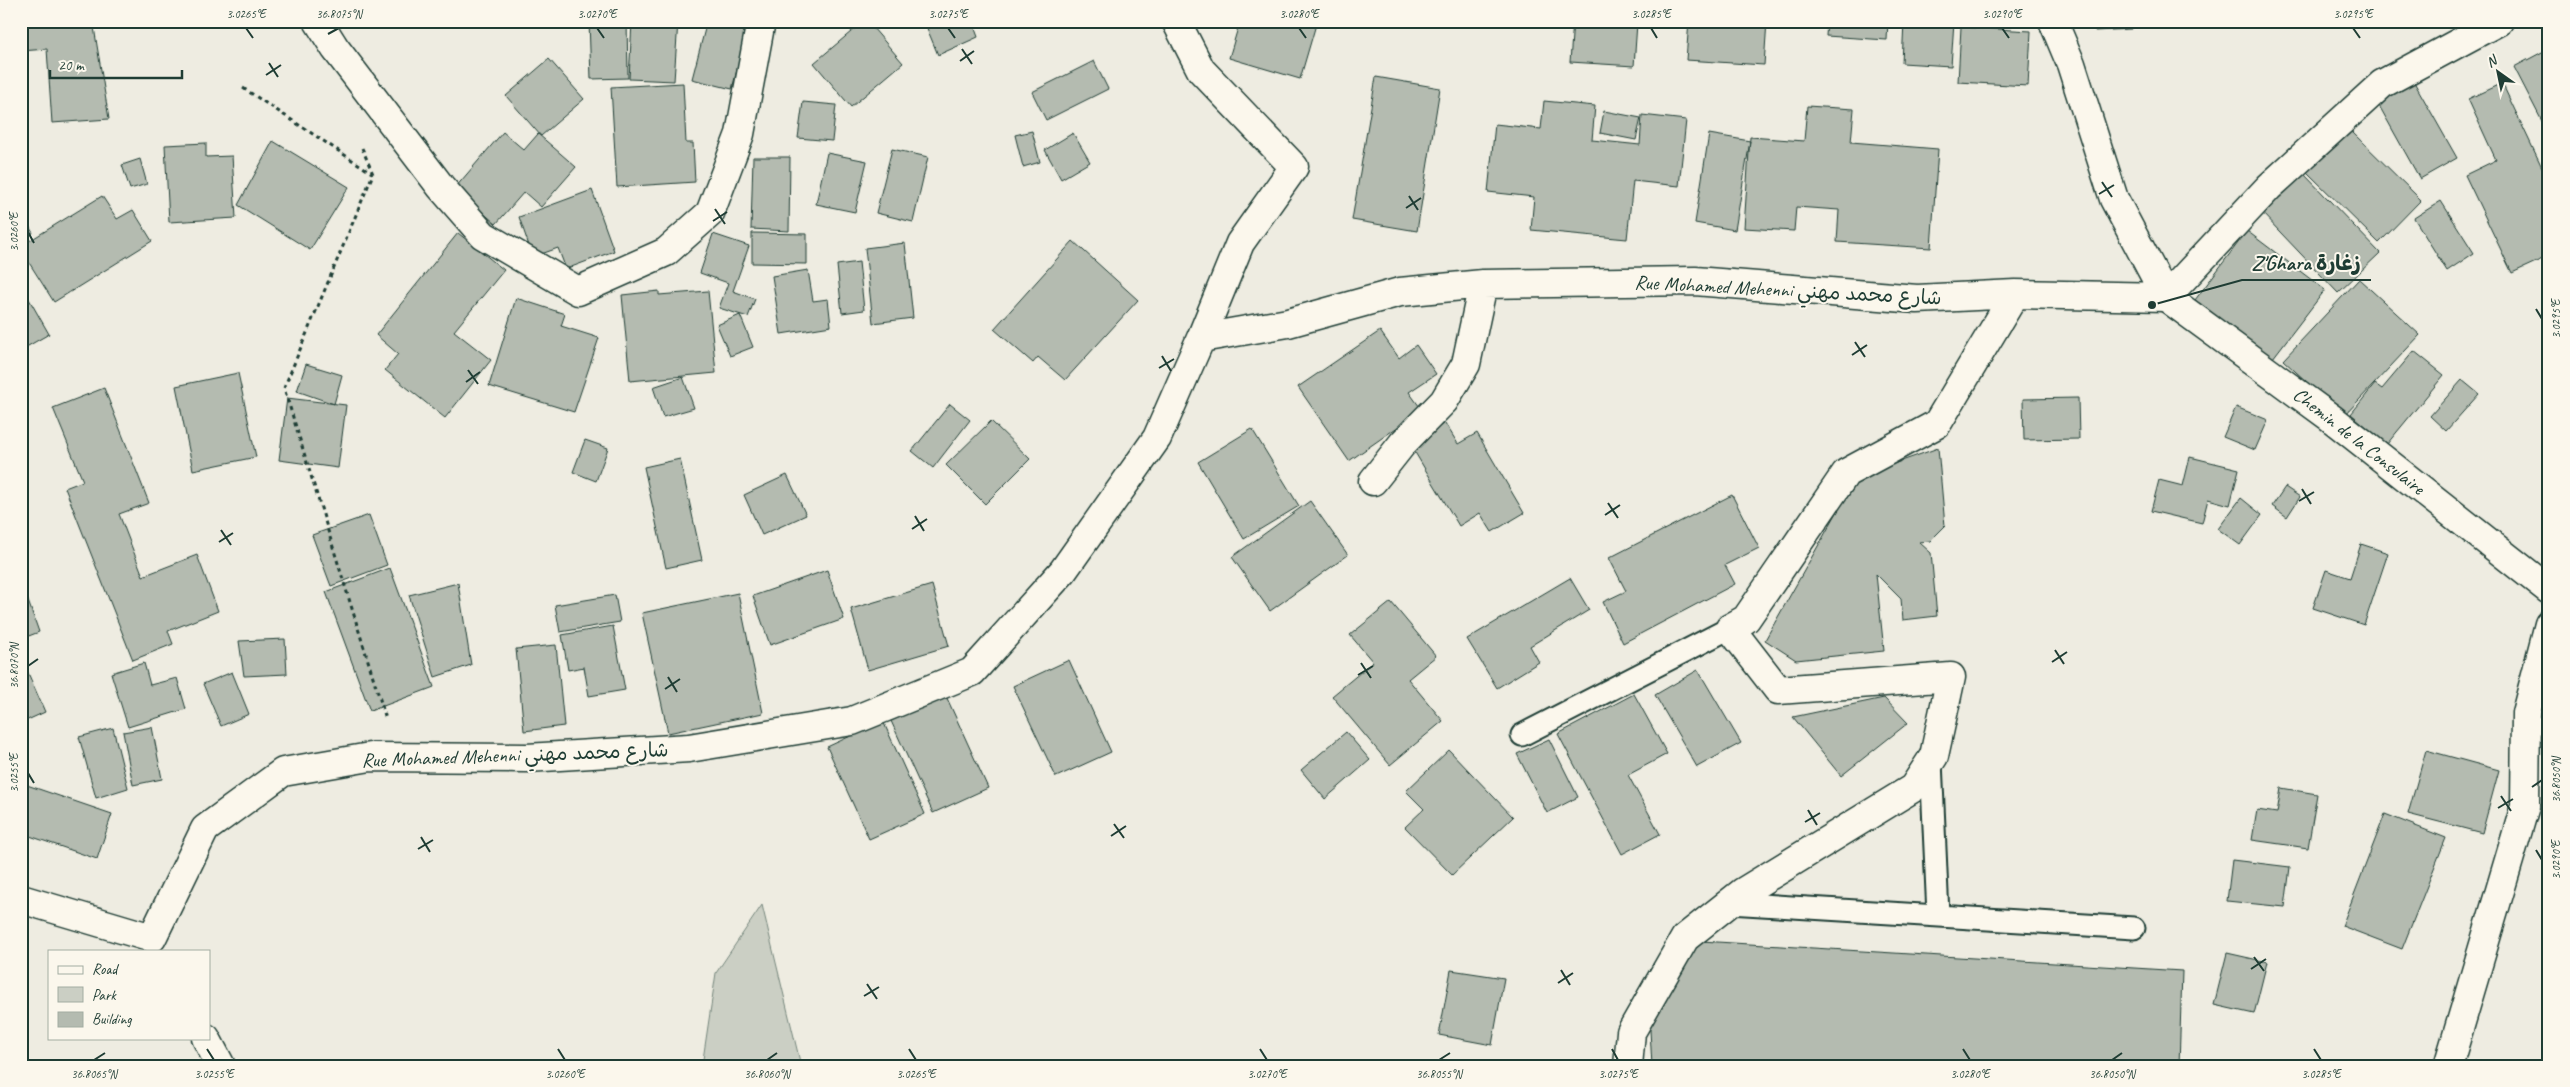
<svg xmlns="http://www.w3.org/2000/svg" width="2570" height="1087" font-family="Caveat,'Playpen Sans Arabic',sans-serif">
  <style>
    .green { fill: #cbcfc4; stroke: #75867c }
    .building { fill: #b4bbb0; stroke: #1f3d34 }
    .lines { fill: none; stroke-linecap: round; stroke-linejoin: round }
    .lane-casing { stroke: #1f3d34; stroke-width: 25 }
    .street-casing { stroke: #1f3d34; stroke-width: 31 }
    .secondary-casing { stroke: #1f3d34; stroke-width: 31 }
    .path { stroke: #1f3d34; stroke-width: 3; stroke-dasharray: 4 4; stroke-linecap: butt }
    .lane { stroke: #fbf7ec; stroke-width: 21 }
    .street { stroke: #fbf7ec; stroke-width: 28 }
    .secondary { stroke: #fbf7ec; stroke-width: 28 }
    .ticks { fill: none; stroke: #1f3d34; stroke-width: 2 }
    .labels { text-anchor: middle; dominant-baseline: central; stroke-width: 4; stroke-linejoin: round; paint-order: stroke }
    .street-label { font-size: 20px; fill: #1f3d34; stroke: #fbf7ec }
    .leader { fill: none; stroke: #1f3d34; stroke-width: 2 }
    .callout-dot { fill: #1f3d34; stroke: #fbf7ec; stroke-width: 2 }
    .callout-label { font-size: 21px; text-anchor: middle; font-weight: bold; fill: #1f3d34; stroke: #fbf7ec; stroke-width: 4; stroke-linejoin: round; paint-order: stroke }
    .neatline { fill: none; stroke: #1f3d34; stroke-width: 2 }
    .ticks-label { font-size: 12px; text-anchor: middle; fill: #1f3d34 }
  </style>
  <rect width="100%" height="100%" fill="#eeece1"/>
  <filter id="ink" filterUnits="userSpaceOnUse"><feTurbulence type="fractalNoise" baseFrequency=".02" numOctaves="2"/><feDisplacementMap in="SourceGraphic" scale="10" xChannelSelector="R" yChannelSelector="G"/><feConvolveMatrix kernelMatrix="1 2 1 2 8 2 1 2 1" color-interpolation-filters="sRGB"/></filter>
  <g filter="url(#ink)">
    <path class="green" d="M 762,905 L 801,1066 L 702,1066 L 716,973 Z"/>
    <path class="building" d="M 21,21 L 93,21 L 109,119 L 52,123 L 47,49 L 21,51 Z
      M 589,21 L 627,21 L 628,78 L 591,79 Z
      M 632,21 L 678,21 L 674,81 L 629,79 Z
      M 707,21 L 737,21 L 749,24 L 732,89 L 692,79 Z
      M 864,21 L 867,21 L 903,63 L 851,107 L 814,63 Z
      M 924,21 L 972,21 L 978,37 L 938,55 Z
      M 1240,21 L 1317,21 L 1300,79 L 1229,58 Z
      M 1573,21 L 1637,23 L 1634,66 L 1570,62 Z
      M 1689,21 L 1767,21 L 1764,65 L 1686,60 Z
      M 1827,21 L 1888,21 L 1887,40 L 1826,36 Z
      M 1904,21 L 1954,21 L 1951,66 L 1902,63 Z
      M 2094,21 L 2130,21 L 2131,29 L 2095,31 Z
      M 1961,27 L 2031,31 L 2028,86 L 1958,82 Z
      M 2546,50 L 2549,56 L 2549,125 L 2545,127 L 2514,67 Z
      M 549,59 L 584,99 L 541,136 L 506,96 Z
      M 1094,61 L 1108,89 L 1046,120 L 1032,92 Z
      M 1376,77 L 1440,88 L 1417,231 L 1352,220 Z
      M 2414,82 L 2457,158 L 2420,179 L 2377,102 Z
      M 683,83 L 686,143 L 693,143 L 695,182 L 617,187 L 611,87 Z
      M 2502,83 L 2549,182 L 2549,256 L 2512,273 L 2465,175 L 2496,160 L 2468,99 Z
      M 1544,101 L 1595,106 L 1592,140 L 1640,145 L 1642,115 L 1686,120 L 1679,186 L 1633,181 L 1627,239 L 1531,230 L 1534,197 L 1488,192 L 1495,124 L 1541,129 Z
      M 803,102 L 836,105 L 832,141 L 798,138 Z
      M 1807,106 L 1854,109 L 1851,142 L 1938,149 L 1931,248 L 1837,242 L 1839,210 L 1796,207 L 1794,231 L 1744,228 L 1750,137 L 1804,141 Z
      M 1604,111 L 1641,118 L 1636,140 L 1600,133 Z
      M 2350,130 L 2421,200 L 2379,243 L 2307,172 Z
      M 1032,131 L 1040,162 L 1023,167 L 1015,135 Z
      M 503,132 L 524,150 L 538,134 L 576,167 L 541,207 L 524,192 L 496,224 L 455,188 Z
      M 1073,133 L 1090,162 L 1061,179 L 1045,150 Z
      M 1709,134 L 1750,141 L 1735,230 L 1695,223 Z
      M 273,141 L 349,187 L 310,250 L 238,205 Z
      M 206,143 L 206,157 L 232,156 L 236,218 L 169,222 L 165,145 Z
      M 892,149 L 928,157 L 913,222 L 876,213 Z
      M 827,153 L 867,161 L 855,212 L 816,204 Z
      M 753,157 L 790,157 L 789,231 L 751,229 Z
      M 140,159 L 147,184 L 130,189 L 122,165 Z
      M 2303,173 L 2380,253 L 2338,293 L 2261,212 Z
      M 592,190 L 614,251 L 566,269 L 558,248 L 533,257 L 519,217 Z
      M 102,196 L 117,219 L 133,210 L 152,241 L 54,302 L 21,250 L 21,246 Z
      M 2441,201 L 2474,253 L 2447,271 L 2414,218 Z
      M 21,213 L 33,233 L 21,240 Z
      M 2247,231 L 2325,290 L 2273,358 L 2195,300 Z
      M 458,233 L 504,270 L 454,331 L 491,360 L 445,418 L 385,370 L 398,354 L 376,335 Z
      M 752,233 L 807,234 L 807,264 L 752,263 Z
      M 713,234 L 749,246 L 733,291 L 755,299 L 748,317 L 719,308 L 728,283 L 700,273 Z
      M 1073,241 L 1138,300 L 1065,380 L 1038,357 L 1033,363 L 994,329 Z
      M 905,243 L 913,318 L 873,323 L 865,248 Z
      M 859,262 L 864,310 L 842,313 L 837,265 Z
      M 808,270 L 813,301 L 828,299 L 831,326 L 781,334 L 772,276 Z
      M 2359,279 L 2420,335 L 2344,416 L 2283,360 Z
      M 21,285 L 49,334 L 21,350 Z
      M 659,291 L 659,295 L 708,291 L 716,373 L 630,381 L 622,295 Z
      M 516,298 L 565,314 L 561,326 L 599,338 L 574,412 L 489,386 Z
      M 740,315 L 753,347 L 730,356 L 717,325 Z
      M 1380,331 L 1399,358 L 1416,345 L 1436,374 L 1409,392 L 1422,410 L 1349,461 L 1298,387 Z
      M 2414,351 L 2444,375 L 2387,444 L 2351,414 L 2375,384 L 2382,389 Z
      M 306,364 L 342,375 L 334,404 L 297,391 Z
      M 238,373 L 256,457 L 193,470 L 176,386 Z
      M 683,377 L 694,408 L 663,417 L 653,387 Z
      M 2462,380 L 2479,394 L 2446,431 L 2430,416 Z
      M 104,388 L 149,503 L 119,514 L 143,576 L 197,555 L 218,611 L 168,631 L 173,644 L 133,660 L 65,488 L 83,481 L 53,408 Z
      M 287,398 L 346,405 L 338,468 L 279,460 Z
      M 2078,398 L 2079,439 L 2024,440 L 2023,399 Z
      M 950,404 L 970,420 L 933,468 L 912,451 Z
      M 2236,407 L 2268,420 L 2255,450 L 2223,437 Z
      M 991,421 L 1030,459 L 985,504 L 946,465 Z
      M 1445,423 L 1458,444 L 1477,433 L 1524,513 L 1492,532 L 1480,513 L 1459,526 L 1410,444 Z
      M 1252,429 L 1299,506 L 1244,539 L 1198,462 Z
      M 585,440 L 608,448 L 596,481 L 573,472 Z
      M 1938,448 L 1945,526 L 1930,541 L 1919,542 L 1931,553 L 1937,616 L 1903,620 L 1901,599 L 1876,574 L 1884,651 L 1796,660 L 1765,640 L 1857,477 Z
      M 2190,457 L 2239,469 L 2230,505 L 2208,499 L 2202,523 L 2151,511 L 2159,480 L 2183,486 Z
      M 680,459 L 702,560 L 666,568 L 644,467 Z
      M 787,475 L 806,515 L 762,535 L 744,495 Z
      M 2285,487 L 2300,497 L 2287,517 L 2272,506 Z
      M 1732,495 L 1759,548 L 1725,565 L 1735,584 L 1623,643 L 1603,602 L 1626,591 L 1609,558 Z
      M 2241,498 L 2262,515 L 2240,545 L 2218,529 Z
      M 1310,501 L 1348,555 L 1270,611 L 1232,557 Z
      M 369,515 L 387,565 L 331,586 L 312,535 Z
      M 2361,544 L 2388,553 L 2364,625 L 2313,608 L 2326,570 L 2350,578 Z
      M 390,568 L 434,687 L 370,711 L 326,592 Z
      M 827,570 L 844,619 L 770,645 L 753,596 Z
      M 1570,578 L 1589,610 L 1530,646 L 1539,662 L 1497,688 L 1467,639 Z
      M 21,581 L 39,632 L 21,639 Z
      M 458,583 L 471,665 L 435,677 L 409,595 Z
      M 932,585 L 949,646 L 868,670 L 851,609 Z
      M 738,593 L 763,713 L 668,733 L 642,613 Z
      M 615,595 L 620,622 L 560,632 L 555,605 Z
      M 1391,602 L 1436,656 L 1408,679 L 1443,721 L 1390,765 L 1332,696 L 1373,662 L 1350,635 Z
      M 613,626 L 625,690 L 589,696 L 584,667 L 568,670 L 562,635 Z
      M 285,639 L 287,674 L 244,676 L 239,641 Z
      M 556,645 L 564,726 L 524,731 L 516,649 Z
      M 22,659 L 45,712 L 21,723 L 21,659 Z
      M 1069,660 L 1111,752 L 1056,777 L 1013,686 Z
      M 144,663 L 150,685 L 177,678 L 186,709 L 128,727 L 111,673 Z
      M 1698,670 L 1741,743 L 1697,767 L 1655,695 Z
      M 232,672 L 249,714 L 221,726 L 203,684 Z
      M 1634,694 L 1667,754 L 1628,775 L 1660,834 L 1622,854 L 1558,734 Z
      M 946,696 L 988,788 L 933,813 L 891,721 Z
      M 1884,698 L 1908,723 L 1841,776 L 1793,717 Z
      M 883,721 L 925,814 L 869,839 L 827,747 Z
      M 152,727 L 162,779 L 133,785 L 123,732 Z
      M 113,728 L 128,788 L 96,798 L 79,737 Z
      M 1346,732 L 1370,760 L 1325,799 L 1301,770 Z
      M 1549,739 L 1578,797 L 1547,813 L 1517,754 Z
      M 1449,750 L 1513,817 L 1452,875 L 1405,827 L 1424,809 L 1406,791 Z
      M 2426,750 L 2499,770 L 2482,833 L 2408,814 Z
      M 21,783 L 112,814 L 97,859 L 21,833 Z
      M 2281,788 L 2317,794 L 2308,848 L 2252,840 L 2257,810 L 2277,813 Z
      M 2385,814 L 2446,838 L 2402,949 L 2342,926 Z
      M 2232,860 L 2290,867 L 2285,907 L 2227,901 Z
      M 1701,941 L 2182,971 L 2179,1066 L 1652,1066 L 1649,1012 Z
      M 2227,953 L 2267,962 L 2254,1014 L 2214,1005 Z
      M 1451,970 L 1504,978 L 1492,1045 L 1439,1035 Z"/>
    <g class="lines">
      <g class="lane-casing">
        <path id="lane" d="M 1522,735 L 1730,628
          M 1931,761 L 1938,915
          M 1729,903 L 2134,928"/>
      </g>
      <g class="street-casing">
        <path id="street" d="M 318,21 L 335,48 L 441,187 L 483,235 L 578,291 L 666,252 L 710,213 L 740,134 L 761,21
          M 1176,21 L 1201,70 L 1294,167 L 1240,243 L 1201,338
          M 1373,481 L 1403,443 L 1444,401 L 1466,364 L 1483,284
          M 21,899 L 152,938 L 205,829 L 283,772 L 370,757 L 527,758 L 689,748 L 852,721 L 972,672 L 1063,571 L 1157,438 L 1201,338 L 1288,323 L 1400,292 L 1483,284 L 1695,281 L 1917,299 L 2015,294 L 2166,297 L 2114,199 L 2071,64 L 2053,21
          M 206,1038 L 221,1066
          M 1628,1066 L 1631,1032 L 1685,938 L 1743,892 L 1913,788 L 1934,756 L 1951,677 L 1778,690 L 1730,628 L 1746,619 L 1846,473 L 1937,424 L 2015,294
          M 2448,1066 L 2525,806 L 2526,713 L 2549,624"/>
      </g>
      <g class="secondary-casing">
        <path id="secondary" d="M 2499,21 L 2382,84 L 2269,187 L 2166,297 L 2331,418 L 2549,590"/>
      </g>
      <path class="path" d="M 243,88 L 372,173
        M 362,148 L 373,174 L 284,388 L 386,719"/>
      <use href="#lane" class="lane"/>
      <use href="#street" class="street"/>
      <use href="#secondary" class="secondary"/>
    </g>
  </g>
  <path class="ticks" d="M 246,28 L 253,38M 597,28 L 604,38M 948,28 L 955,38M 1299,28 L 1306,38M 1651,28 L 1657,38M 2002,28 L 2009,38M 2353,28 L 2360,38M 328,34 L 339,28M 962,49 L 972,64M 960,61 L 974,51M 269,63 L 278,77M 266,75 L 281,65M 2102,182 L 2112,197M 2099,194 L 2114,185M 1409,196 L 1418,210M 1406,208 L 1421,198M 715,209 L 725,224M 713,221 L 727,212M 28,232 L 34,243M 2536,309 L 2542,319M 1855,342 L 1865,357M 1852,355 L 1867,345M 1162,356 L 1171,371M 1159,368 L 1174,359M 468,370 L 478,384M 466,382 L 480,372M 2302,489 L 2311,504M 2299,501 L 2314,492M 1608,503 L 1618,518M 1605,515 L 1620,505M 915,516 L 924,531M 912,529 L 927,519M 221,530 L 231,545M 219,542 L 233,533M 2055,650 L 2064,664M 2052,662 L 2067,652M 1361,663 L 1371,678M 28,666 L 38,659M 1358,675 L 1373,666M 668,677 L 677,692M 665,689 L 680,679M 28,773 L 34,783M 2532,787 L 2542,780M 2501,796 L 2511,811M 2498,808 L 2513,799M 1808,810 L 1817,825M 1805,822 L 1820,813M 1114,824 L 1124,838M 1111,836 L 1126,826M 421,837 L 430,852M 418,849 L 433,840M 2536,850 L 2542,860M 2254,957 L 2264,971M 2251,969 L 2266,959M 1561,970 L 1570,985M 1558,983 L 1573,973M 867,984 L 877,999M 864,996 L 879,987M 207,1049 L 214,1060M 558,1049 L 565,1060M 909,1049 L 916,1060M 1260,1049 L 1267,1060M 1612,1049 L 1618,1060M 1963,1049 L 1970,1060M 2314,1049 L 2321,1060M 94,1060 L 105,1053M 767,1060 L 777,1053M 1439,1060 L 1450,1053M 2112,1060 L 2122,1053"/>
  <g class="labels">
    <g class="street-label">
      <text transform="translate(1788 290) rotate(3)">Rue Mohamed Mehenni شارع محمد مهني</text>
      <text transform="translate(2359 441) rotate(38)">Chemin de la Consulaire</text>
      <text transform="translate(515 755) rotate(-2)">Rue Mohamed Mehenni شارع محمد مهني</text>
    </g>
  </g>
  <path class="leader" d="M2152 305L2242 280H2371"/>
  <circle class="callout-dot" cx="2152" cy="305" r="5"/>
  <g class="callout-label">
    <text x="2306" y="270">Z'Ghara زغارة</text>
  </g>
  <rect width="2570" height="1087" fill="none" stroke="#fbf7ec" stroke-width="55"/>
  <rect x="48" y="950" width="162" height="90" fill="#fbf7ec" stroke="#a3ada2"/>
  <rect x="58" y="966" width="25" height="8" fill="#fbf7ec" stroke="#a3ada2"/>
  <text x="92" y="974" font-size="15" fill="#1f3d34">Road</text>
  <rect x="58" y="987" width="25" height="15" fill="#cbcfc4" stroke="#a3ada2"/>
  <text x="92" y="1000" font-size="15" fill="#1f3d34">Park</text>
  <rect x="58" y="1012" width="25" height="15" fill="#b4bbb0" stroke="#a3ada2"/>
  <text x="92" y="1024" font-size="15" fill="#1f3d34">Building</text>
  <g transform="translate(2498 72) rotate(327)" stroke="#fbf7ec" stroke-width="4" paint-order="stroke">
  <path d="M0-4L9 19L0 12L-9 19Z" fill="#1f3d34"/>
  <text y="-8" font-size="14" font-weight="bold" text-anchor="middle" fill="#1f3d34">N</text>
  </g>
  <path d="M50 70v8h132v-8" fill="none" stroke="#1f3d34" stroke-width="2.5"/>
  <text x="58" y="70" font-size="15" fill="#1f3d34" stroke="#fbf7ec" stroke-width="4" paint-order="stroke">20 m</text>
  <rect x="28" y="28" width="2514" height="1032" class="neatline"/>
  <g class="ticks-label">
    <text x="246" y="18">3.0265°E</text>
    <text x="339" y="18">36.8075°N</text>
    <text x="597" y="18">3.0270°E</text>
    <text x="948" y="18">3.0275°E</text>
    <text x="1299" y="18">3.0280°E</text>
    <text x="1651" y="18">3.0285°E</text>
    <text x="2002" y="18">3.0290°E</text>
    <text x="2353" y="18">3.0295°E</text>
    <text transform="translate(14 232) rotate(-90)" y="4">3.0260°E</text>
    <text transform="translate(2556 319) rotate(-90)" y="4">3.0295°E</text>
    <text transform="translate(14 666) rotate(-90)" y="4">36.8070°N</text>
    <text transform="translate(14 773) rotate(-90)" y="4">3.0255°E</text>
    <text transform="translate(2556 780) rotate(-90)" y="4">36.8050°N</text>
    <text transform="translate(2556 860) rotate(-90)" y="4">3.0290°E</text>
    <text x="94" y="1078">36.8065°N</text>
    <text x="214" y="1078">3.0255°E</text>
    <text x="565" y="1078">3.0260°E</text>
    <text x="767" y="1078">36.8060°N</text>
    <text x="916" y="1078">3.0265°E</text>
    <text x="1267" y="1078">3.0270°E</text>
    <text x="1439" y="1078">36.8055°N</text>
    <text x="1618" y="1078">3.0275°E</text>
    <text x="1970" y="1078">3.0280°E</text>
    <text x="2112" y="1078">36.8050°N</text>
    <text x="2321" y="1078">3.0285°E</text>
  </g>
</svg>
